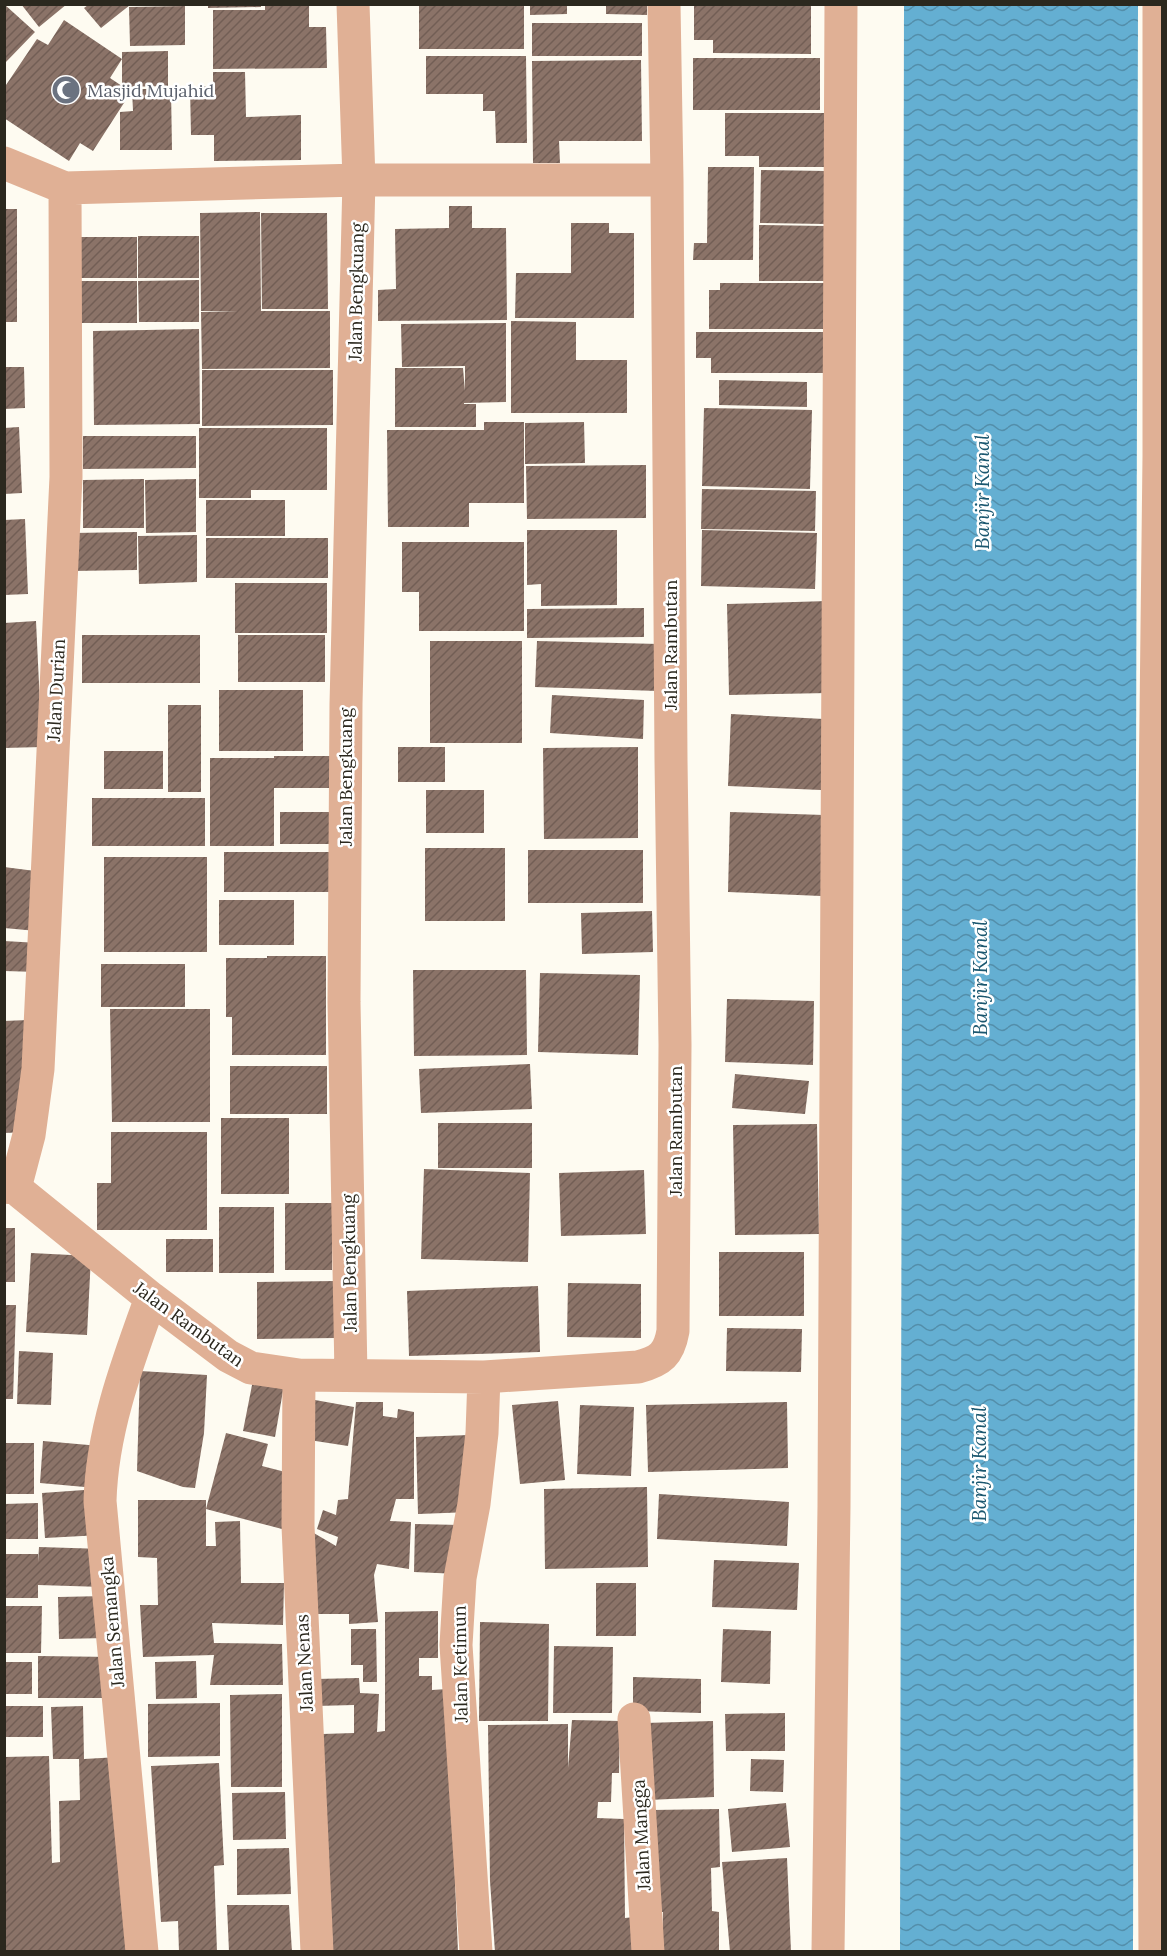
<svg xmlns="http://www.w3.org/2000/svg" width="1167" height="1956" font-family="Lora,serif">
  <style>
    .water { fill: url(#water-waves) }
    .building { fill: url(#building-hatch) }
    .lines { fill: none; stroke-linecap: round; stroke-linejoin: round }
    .minor { stroke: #e0b095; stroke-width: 33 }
    .labels { text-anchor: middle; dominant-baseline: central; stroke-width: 5; stroke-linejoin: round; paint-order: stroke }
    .worship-label { font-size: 18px; fill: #5b616d; stroke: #fff; text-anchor: start }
    .street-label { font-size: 18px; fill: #2b281e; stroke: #fff }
    .water-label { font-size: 20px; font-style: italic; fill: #1b576f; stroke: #fff }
  </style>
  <defs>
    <pattern id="water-waves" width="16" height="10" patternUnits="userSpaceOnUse" patternTransform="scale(1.5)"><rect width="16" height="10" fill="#64afd2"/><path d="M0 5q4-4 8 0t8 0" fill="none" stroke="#538eaa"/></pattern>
    <pattern id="building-hatch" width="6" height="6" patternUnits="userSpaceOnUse" patternTransform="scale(1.5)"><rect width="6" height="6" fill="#8b7368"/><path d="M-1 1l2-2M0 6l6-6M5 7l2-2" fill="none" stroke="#725e55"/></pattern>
  </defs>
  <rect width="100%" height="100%" fill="#fefbf1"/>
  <path class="water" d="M 904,5 L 1138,5 L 1133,1951 L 900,1951 Z"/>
  <path class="building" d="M 4,4 L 35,32 L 4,64 Z
    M 21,4 L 67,4 L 39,27 Z
    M 208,4 L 261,4 L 261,7 L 208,8 Z
    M 265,4 L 309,4 L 309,27 L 326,27 L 327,68 L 213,69 L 213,10 L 265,10 Z
    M 419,4 L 524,4 L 524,49 L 419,49 Z
    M 530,4 L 567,4 L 567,14 L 530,15 Z
    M 606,4 L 647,4 L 647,15 L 606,14 Z
    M 694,4 L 811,4 L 811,54 L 713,53 L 713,40 L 694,40 Z
    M 88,5 L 130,5 L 101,28 L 84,8 Z
    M 185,6 L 185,45 L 130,46 L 129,7 Z
    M 64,20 L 122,59 L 110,78 L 131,92 L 93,151 L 80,143 L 69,161 L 4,118 L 4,88 L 37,39 L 48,45 Z
    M 532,23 L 642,23 L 642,56 L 532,56 Z
    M 168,51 L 168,86 L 122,87 L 122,52 Z
    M 426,56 L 526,56 L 527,143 L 496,143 L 495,111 L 483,111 L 483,94 L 426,94 Z
    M 693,58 L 820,58 L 820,110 L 693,110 Z
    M 641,60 L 642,141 L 559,141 L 560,163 L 533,163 L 532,61 Z
    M 213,72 L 245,72 L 246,117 L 301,115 L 301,160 L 214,161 L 214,135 L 191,135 L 190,87 L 213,86 Z
    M 132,89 L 171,89 L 172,150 L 120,150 L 120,112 L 133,111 Z
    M 725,113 L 828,113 L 828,167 L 759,167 L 759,156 L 725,156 Z
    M 708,167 L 754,167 L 753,260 L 693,260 L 694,243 L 707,243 Z
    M 761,170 L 826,171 L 826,224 L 760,223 Z
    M 449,206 L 472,206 L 472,228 L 506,228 L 507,320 L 378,321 L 378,290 L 396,289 L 395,229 L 449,228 Z
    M 4,209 L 17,209 L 17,322 L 4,322 Z
    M 260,212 L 261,311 L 330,311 L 330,368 L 202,369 L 201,312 L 238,311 L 201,311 L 200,213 Z
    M 261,213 L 327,213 L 328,309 L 262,309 Z
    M 571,223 L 609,223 L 609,233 L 634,233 L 634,318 L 515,318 L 516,273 L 571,273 Z
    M 759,225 L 825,226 L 825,281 L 759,281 Z
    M 138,236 L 199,236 L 199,278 L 138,278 Z
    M 74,237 L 137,237 L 137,278 L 74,278 Z
    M 199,280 L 199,322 L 139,322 L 138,281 Z
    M 74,281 L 137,281 L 137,323 L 74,323 Z
    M 720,283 L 824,283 L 824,329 L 709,329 L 709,290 L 720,290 Z
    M 511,321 L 576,322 L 576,360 L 627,360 L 627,413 L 511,413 Z
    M 506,323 L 506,402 L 464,403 L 464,404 L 476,404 L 476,427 L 395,427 L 395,368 L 463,368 L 465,391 L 465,366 L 402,367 L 401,324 Z
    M 199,329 L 200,424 L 94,425 L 93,331 Z
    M 696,332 L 824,332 L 824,373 L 711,373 L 711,358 L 696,358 Z
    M 4,367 L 24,367 L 25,408 L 4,409 Z
    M 202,370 L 333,370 L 333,425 L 202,426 Z
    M 719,380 L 807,382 L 807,407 L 719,405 Z
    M 704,408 L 812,410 L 810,489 L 702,486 Z
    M 484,422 L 524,422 L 524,503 L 469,503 L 469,527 L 388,527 L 387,430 L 484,430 Z
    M 584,422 L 585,463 L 525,464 L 525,423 Z
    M 19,427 L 22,493 L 4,494 L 4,428 Z
    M 199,428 L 327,428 L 327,490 L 251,490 L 251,498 L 199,498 Z
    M 83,436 L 196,436 L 196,468 L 83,469 Z
    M 646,465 L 646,518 L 527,519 L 526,466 Z
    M 144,479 L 144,528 L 83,528 L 83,480 Z
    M 196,479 L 196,532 L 146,533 L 145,480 Z
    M 702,489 L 816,491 L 815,531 L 701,529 Z
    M 206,500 L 285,500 L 285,536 L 206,536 Z
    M 25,519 L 28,594 L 4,595 L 4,520 Z
    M 527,530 L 617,530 L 617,605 L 541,606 L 541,584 L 527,585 Z
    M 702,530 L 817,533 L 815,589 L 701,586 Z
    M 137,532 L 137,570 L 72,571 L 72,533 Z
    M 197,535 L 197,582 L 139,584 L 138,536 Z
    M 206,538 L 328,538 L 328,578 L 206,578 Z
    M 402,542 L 524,542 L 524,631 L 419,631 L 419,592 L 402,592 Z
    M 235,583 L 327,583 L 327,633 L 235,633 Z
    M 828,601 L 829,693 L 729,695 L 727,604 Z
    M 644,608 L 644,637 L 527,638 L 527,609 Z
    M 36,621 L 42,747 L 4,748 L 4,623 Z
    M 82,635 L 200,635 L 200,683 L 82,683 Z
    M 238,635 L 325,635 L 325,682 L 238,682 Z
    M 430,641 L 522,641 L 522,743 L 430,743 Z
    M 537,641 L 659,644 L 658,691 L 535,687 Z
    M 219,690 L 303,690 L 303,751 L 219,751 Z
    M 552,695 L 644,700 L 643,739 L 550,733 Z
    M 168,705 L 201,705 L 201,792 L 168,792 Z
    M 731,714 L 824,719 L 821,790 L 728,786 Z
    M 398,747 L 445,747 L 445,782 L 398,782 Z
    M 638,747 L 638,838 L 544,839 L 543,748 Z
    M 104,751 L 163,751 L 163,789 L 104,789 Z
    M 274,756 L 334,756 L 334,788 L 274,788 L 274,846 L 210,846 L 210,758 L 274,758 Z
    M 426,790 L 484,790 L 484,833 L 426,833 Z
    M 92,798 L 205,798 L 205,846 L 92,846 Z
    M 280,812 L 332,812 L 332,844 L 280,844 Z
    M 730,812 L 824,815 L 821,896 L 728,892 Z
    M 425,848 L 505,848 L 505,921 L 425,921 Z
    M 528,850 L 643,850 L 643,903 L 528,903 Z
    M 224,852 L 330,852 L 330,892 L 224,892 Z
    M 104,857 L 207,857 L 207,952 L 104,952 Z
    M 4,867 L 43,872 L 37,931 L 4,928 Z
    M 219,900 L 294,900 L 294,945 L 219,945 Z
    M 652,911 L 653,952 L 582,954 L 581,913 Z
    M 4,941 L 39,943 L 38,972 L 4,971 Z
    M 267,956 L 326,956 L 326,1055 L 232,1055 L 232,1017 L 226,1017 L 226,958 L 267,958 Z
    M 101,964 L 185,964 L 185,1007 L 101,1007 Z
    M 413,970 L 526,970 L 527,1055 L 414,1056 Z
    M 540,973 L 640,975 L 638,1055 L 538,1052 Z
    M 727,999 L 814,1001 L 813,1065 L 725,1062 Z
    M 110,1009 L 210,1009 L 210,1122 L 112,1122 Z
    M 28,1020 L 29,1132 L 4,1133 L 4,1021 Z
    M 530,1064 L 532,1109 L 421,1113 L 419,1069 Z
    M 230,1066 L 327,1066 L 327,1114 L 230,1114 Z
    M 735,1074 L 809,1081 L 805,1114 L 732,1108 Z
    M 221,1118 L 289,1118 L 289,1194 L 221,1194 Z
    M 438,1123 L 532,1123 L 532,1168 L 438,1168 Z
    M 817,1124 L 819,1234 L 735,1235 L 733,1125 Z
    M 111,1132 L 207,1132 L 207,1230 L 97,1230 L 97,1183 L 111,1183 Z
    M 424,1169 L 530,1173 L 528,1262 L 421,1259 Z
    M 644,1170 L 646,1234 L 561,1236 L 559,1173 Z
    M 285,1203 L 332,1203 L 332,1270 L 285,1270 Z
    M 219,1207 L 274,1207 L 274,1273 L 219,1273 Z
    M 4,1228 L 15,1228 L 15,1282 L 4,1282 Z
    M 166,1239 L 213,1239 L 213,1272 L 166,1272 Z
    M 719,1252 L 804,1252 L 804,1316 L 719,1316 Z
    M 31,1253 L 91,1256 L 87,1335 L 26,1332 Z
    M 336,1281 L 336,1338 L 257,1339 L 257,1282 Z
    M 568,1283 L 641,1284 L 641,1338 L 567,1337 Z
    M 538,1286 L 540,1352 L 409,1356 L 407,1291 Z
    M 4,1305 L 16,1305 L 13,1399 L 4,1399 Z
    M 727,1328 L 802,1329 L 801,1372 L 726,1371 Z
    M 19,1351 L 53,1353 L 51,1405 L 17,1404 Z
    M 140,1371 L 207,1375 L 204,1433 L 195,1488 L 183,1487 L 137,1471 Z
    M 253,1380 L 284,1385 L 275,1437 L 243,1431 Z
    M 315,1400 L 354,1407 L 348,1446 L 309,1440 Z
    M 558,1401 L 565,1480 L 520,1484 L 512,1405 Z
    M 356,1402 L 383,1402 L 383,1416 L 397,1418 L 398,1409 L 414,1412 L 414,1499 L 396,1499 L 390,1521 L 411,1522 L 409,1569 L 377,1564 L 374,1575 L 378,1622 L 349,1624 L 349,1614 L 309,1614 L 307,1529 L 336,1546 L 338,1537 L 317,1529 L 323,1510 L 336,1515 L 338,1500 L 348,1499 Z
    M 787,1402 L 788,1468 L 648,1472 L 646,1405 Z
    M 580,1405 L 634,1407 L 631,1476 L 577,1474 Z
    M 226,1433 L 268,1444 L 262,1466 L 297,1475 L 282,1529 L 206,1509 Z
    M 469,1435 L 471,1512 L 418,1514 L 416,1437 Z
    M 43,1441 L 100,1446 L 96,1488 L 40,1483 Z
    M 4,1443 L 34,1443 L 34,1494 L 4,1494 Z
    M 647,1487 L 648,1567 L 545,1569 L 544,1489 Z
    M 98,1489 L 101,1535 L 45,1538 L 42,1493 Z
    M 659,1494 L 789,1502 L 787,1546 L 657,1539 Z
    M 138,1500 L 206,1500 L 206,1546 L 216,1546 L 215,1522 L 240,1521 L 241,1583 L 284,1583 L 283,1625 L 212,1623 L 214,1643 L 282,1644 L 283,1685 L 210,1685 L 214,1655 L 143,1657 L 140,1605 L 158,1605 L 157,1558 L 138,1557 Z
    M 38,1503 L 38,1539 L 4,1539 L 4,1504 Z
    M 415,1524 L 461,1525 L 459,1574 L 414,1572 Z
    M 39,1547 L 104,1549 L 103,1587 L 38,1585 L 38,1598 L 4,1598 L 4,1554 L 38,1554 L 38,1562 Z
    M 714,1560 L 799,1563 L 797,1610 L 712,1607 Z
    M 596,1583 L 636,1583 L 636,1636 L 596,1636 Z
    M 106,1596 L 107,1638 L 59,1639 L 58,1597 Z
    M 4,1606 L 42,1606 L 41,1653 L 4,1653 Z
    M 438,1611 L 438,1658 L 419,1658 L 419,1676 L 432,1676 L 432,1690 L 447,1689 L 458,1952 L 333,1952 L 322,1734 L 354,1733 L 354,1705 L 316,1706 L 315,1679 L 359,1678 L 360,1693 L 379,1694 L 377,1732 L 385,1731 L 385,1612 Z
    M 480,1622 L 549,1624 L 548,1721 L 479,1721 Z
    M 351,1629 L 376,1629 L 377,1682 L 363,1682 L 363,1665 L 351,1665 Z
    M 723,1629 L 771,1631 L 770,1684 L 721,1682 Z
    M 554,1646 L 613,1647 L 612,1713 L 553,1713 Z
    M 38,1656 L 114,1657 L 114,1698 L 38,1698 Z
    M 196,1661 L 197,1698 L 156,1699 L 155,1662 Z
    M 4,1662 L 32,1662 L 32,1694 L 4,1694 Z
    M 633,1677 L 701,1679 L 701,1713 L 633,1711 Z
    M 282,1694 L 282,1787 L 231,1787 L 230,1695 Z
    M 220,1703 L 220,1756 L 148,1757 L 148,1704 Z
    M 4,1706 L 43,1706 L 43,1737 L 4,1737 Z
    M 83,1706 L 84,1759 L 119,1757 L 130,1952 L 4,1952 L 4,1757 L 49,1756 L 52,1863 L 60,1862 L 59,1801 L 80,1800 L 79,1759 L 53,1759 L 51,1707 Z
    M 785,1713 L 785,1751 L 726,1751 L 725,1714 Z
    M 572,1720 L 620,1721 L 619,1773 L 612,1773 L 611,1802 L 598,1802 L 597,1818 L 624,1819 L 625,1918 L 634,1917 L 635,1952 L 495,1952 L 490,1881 L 488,1725 L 568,1724 L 568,1768 Z
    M 713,1721 L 714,1797 L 648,1800 L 645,1723 Z
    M 751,1759 L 784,1760 L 783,1792 L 750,1791 Z
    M 219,1763 L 224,1865 L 214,1866 L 217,1952 L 179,1952 L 178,1921 L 161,1922 L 151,1766 Z
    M 285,1792 L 286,1839 L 233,1840 L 232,1793 Z
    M 786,1803 L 790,1847 L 732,1852 L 728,1809 Z
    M 719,1809 L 720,1867 L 711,1868 L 712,1911 L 719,1912 L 719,1952 L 662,1952 L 663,1912 L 654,1912 L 652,1810 Z
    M 289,1848 L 291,1894 L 237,1895 L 237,1849 Z
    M 787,1858 L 791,1952 L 730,1952 L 722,1862 Z
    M 227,1905 L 289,1905 L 292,1952 L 229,1952 Z"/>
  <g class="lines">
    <path class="minor" d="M 4,163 L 65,188 L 359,180 L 667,180
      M 4,1187 L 15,1188 L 151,1298 L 228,1356 L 251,1368 L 299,1375 L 484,1377 L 638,1367 C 661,1361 669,1354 673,1331 L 675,1045 L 671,760 L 667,180 L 664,4
      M 15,1188 L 29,1135 L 38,1069 L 66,477 L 65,188
      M 299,1375 L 298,1526 L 317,1952
      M 351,1375 L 344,1002 L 346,704 L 359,180 L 353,4
      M 634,1719 L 648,1952
      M 142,1952 L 100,1501 C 102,1430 127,1364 151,1298
      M 476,1952 L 456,1645 L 460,1578 L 474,1504 L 482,1433 L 484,1377
      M 828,1952 L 834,1506 L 841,4
      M 1155,1952 L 1153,1602 L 1156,1095 L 1154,888 L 1159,456 L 1159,4"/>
  </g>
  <defs>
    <g id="mosque-disc" transform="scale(1.5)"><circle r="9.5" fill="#6b7280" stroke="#fff"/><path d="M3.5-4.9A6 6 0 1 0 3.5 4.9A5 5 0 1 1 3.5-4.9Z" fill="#fff"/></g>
  </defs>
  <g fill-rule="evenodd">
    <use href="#mosque-disc" x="66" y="90"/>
  </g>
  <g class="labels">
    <g class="worship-label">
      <text x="87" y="90">Masjid Mujahid</text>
    </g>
    <g class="street-label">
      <text transform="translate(356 292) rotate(-89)">Jalan Bengkuang</text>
      <text transform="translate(670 645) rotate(-90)">Jalan Rambutan</text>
      <text transform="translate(56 690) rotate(-87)">Jalan Durian</text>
      <text transform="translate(345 777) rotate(-90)">Jalan Bengkuang</text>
      <text transform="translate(675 1131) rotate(-90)">Jalan Rambutan</text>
      <text transform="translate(349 1263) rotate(-91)">Jalan Bengkuang</text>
      <text transform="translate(189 1324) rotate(36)">Jalan Rambutan</text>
      <text transform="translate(112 1622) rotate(-95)">Jalan Semangka</text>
      <text transform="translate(304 1663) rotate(-93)">Jalan Nenas</text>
      <text transform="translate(460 1664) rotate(-91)">Jalan Ketimun</text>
      <text transform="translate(641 1835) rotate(-93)">Jalan Mangga</text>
    </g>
    <g class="water-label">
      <text transform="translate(981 492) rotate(-90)">Banjir Kanal</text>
      <text transform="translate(979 978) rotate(-90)">Banjir Kanal</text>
      <text transform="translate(978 1464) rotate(-90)">Banjir Kanal</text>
    </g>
  </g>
  <rect width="1167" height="1956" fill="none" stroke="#2b281e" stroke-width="12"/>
</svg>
